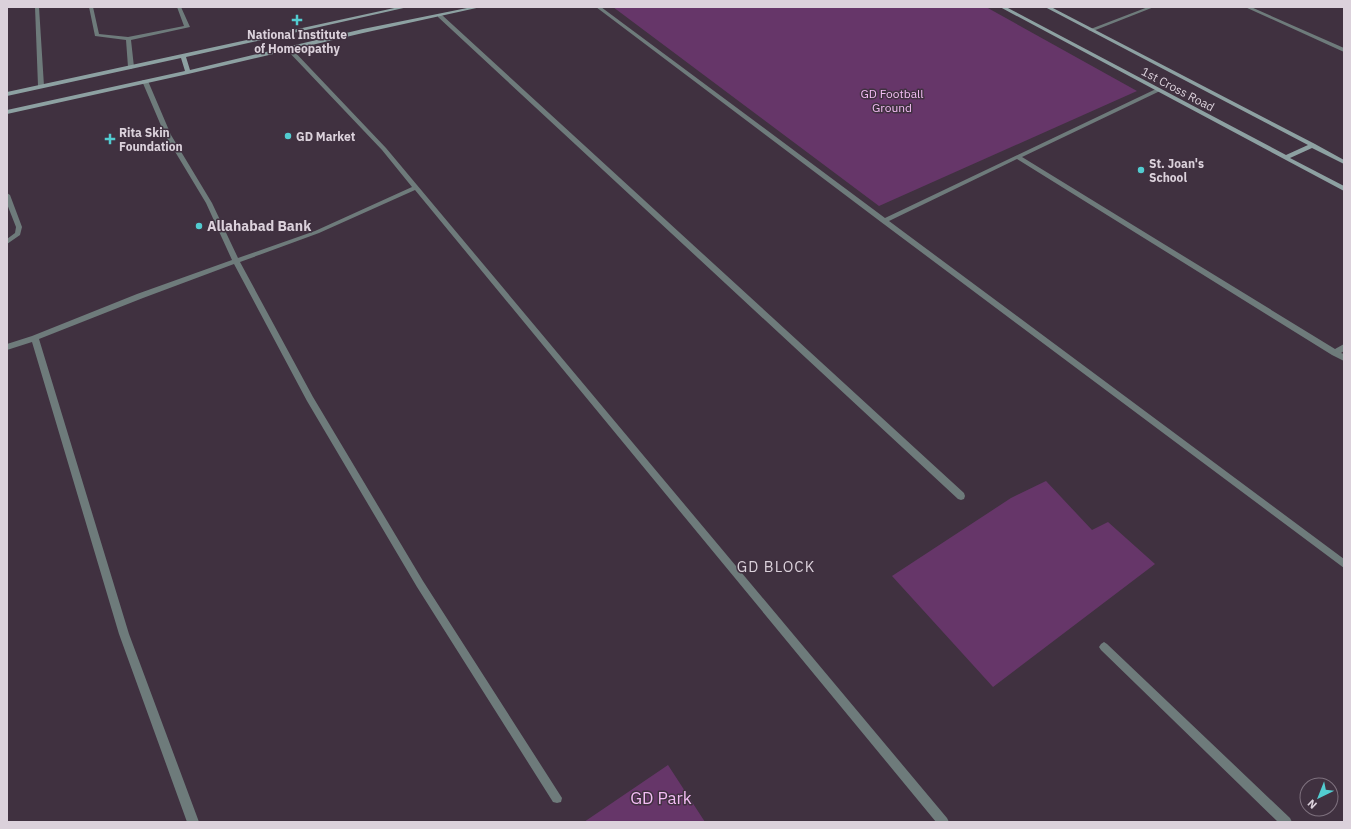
<svg xmlns="http://www.w3.org/2000/svg" width="1351" height="829" font-family="'IBM Plex Sans',sans-serif">
  <style>
    .green { fill: #663669 }
    .lines { fill: none; stroke-linecap: round; stroke-linejoin: round }
    .lane { fill: #6e7b7b; fill-rule: evenodd }
    .street { fill: #6e7b7b; fill-rule: evenodd }
    .secondary { fill: #8da1a2; fill-rule: evenodd }
    .poi-dot { fill: #52ccd0; stroke: #403140; stroke-width: 1.5 }
    .labels { text-anchor: middle; dominant-baseline: central; stroke-width: 3; stroke-linejoin: round; paint-order: stroke }
    .far-poi-label { font-size: 12px; font-weight: bold; fill: #dbd1db; stroke: #403140; text-anchor: start }
    .far-street-label { font-size: 12px; fill: #dbd1db; stroke: #403140 }
    .far-park-label { font-size: 12px; fill: #f3bdf4; stroke: #403140 }
    .poi-label { font-size: 14px; font-weight: bold; fill: #dbd1db; stroke: #403140; text-anchor: start }
    .neighbourhood-label { font-size: 15px; letter-spacing: 1px; fill: #dbd1db; stroke: #403140 }
    .near-park-label { font-size: 17px; fill: #f3bdf4; stroke: #403140 }
  </style>
  <rect width="100%" height="100%" fill="#403140"/>
  <path class="green" d="M 613,7 L 986,7 L 1137,91 L 879,206 Z
    M 1046,481 L 1092,530 L 1108,522 L 1155,564 L 993,687 L 892,576 L 1011,498 Z
    M 668,765 L 705,822 L 584,822 Z"/>
  <g class="lines">
    <path class="lane" d="M 89,7 L 93,7 L 99,34 L 128,37 L 184,26 L 177,7 L 181,7 L 190,27 L 131,40 L 134,67 L 131,69 L 128,67 L 126,40 L 95,36 Z
      M 7,193 L 10,195 L 22,227 L 20,235 L 7,244 L 7,239 L 15,233 L 16,227 L 7,204 Z"/>
    <path class="street" d="M 35,7 L 39,7 L 44,86 L 41,88 L 38,86 Z
      M 596,7 L 601,7 L 885,218 L 1156,89 L 1160,89 L 1160,91 L 1022,157 L 1335,349 L 1344,344 L 1344,351 L 1341,353 L 1344,354 L 1344,361 L 1332,355 L 1017,159 L 889,221 L 1344,559 L 1344,568 L 881,222 Z
      M 1148,7 L 1154,7 L 1093,31 L 1088,30 Z
      M 1245,7 L 1251,7 L 1344,48 L 1344,52 Z
      M 438,15 L 442,15 L 964,493 L 965,496 L 964,499 L 961,500 L 958,499 L 438,17 Z
      M 287,48 L 291,48 L 386,148 L 947,818 L 949,822 L 936,822 L 415,190 L 319,233 L 240,262 L 313,397 L 423,581 L 562,798 L 561,802 L 557,803 L 553,802 L 417,587 L 307,401 L 234,264 L 143,298 L 39,339 L 129,634 L 199,822 L 187,822 L 119,634 L 32,342 L 7,350 L 7,344 L 32,336 L 137,294 L 232,260 L 206,203 L 165,135 L 142,81 L 143,80 L 148,81 L 171,135 L 212,203 L 238,258 L 315,231 L 412,187 L 382,150 L 287,50 Z
      M 1104,642 L 1107,644 L 1290,818 L 1292,822 L 1278,822 L 1101,650 L 1099,647 L 1101,644 Z"/>
    <path class="secondary" d="M 399,7 L 408,7 L 186,57 L 190,70 L 363,29 L 472,7 L 481,7 L 363,33 L 188,74 L 7,114 L 7,110 L 185,71 L 181,58 L 7,96 L 7,92 Z
      M 1000,7 L 1006,7 L 1286,155 L 1308,145 L 1045,7 L 1051,7 L 1315,144 L 1344,160 L 1344,164 L 1312,148 L 1290,158 L 1344,186 L 1344,191 Z"/>
  </g>
  <g class="poi-dot">
    <path d="M295 14h4v4h4v4h-4v4h-4v-4h-4v-4h4z"/>
    <circle cx="288" cy="136" r="4"/>
    <path d="M108 133h4v4h4v4h-4v4h-4v-4h-4v-4h4z"/>
    <circle cx="1141" cy="170" r="4"/>
    <circle cx="199" cy="226" r="4"/>
  </g>
  <g class="labels">
    <g class="far-poi-label">
      <text x="297" y="34" text-anchor="middle">National Institute<tspan x="297" dy="14">of Homeopathy</tspan></text>
      <text x="119" y="132">Rita Skin<tspan x="119" dy="14">Foundation</tspan></text>
      <text x="296" y="136">GD Market</text>
      <text x="1149" y="163">St. Joan's<tspan x="1149" dy="14">School</tspan></text>
    </g>
    <g class="far-street-label">
      <text transform="translate(1178 89) rotate(28)">1st Cross Road</text>
    </g>
    <g class="far-park-label">
      <text x="892" y="93">GD Football<tspan x="892" dy="14">Ground</tspan></text>
    </g>
    <g class="poi-label">
      <text x="207" y="226">Allahabad Bank</text>
    </g>
    <g class="neighbourhood-label">
      <text x="776" y="566">GD BLOCK</text>
    </g>
    <g class="near-park-label">
      <text x="661" y="798">GD Park</text>
    </g>
  </g>
  <rect width="1351" height="829" fill="none" stroke="#dbd1db" stroke-width="16"/>
  <g transform="translate(1319 797) rotate(223)"><circle r="19" fill="#403140" stroke="#7e717e"/>
  <path d="M0-3L7 15L0 10L-7 15Z" fill="#52ccd0"/>
  <text y="-6" font-size="11" font-weight="bold" text-anchor="middle" fill="#dbd1db">N</text>
  </g>
</svg>
